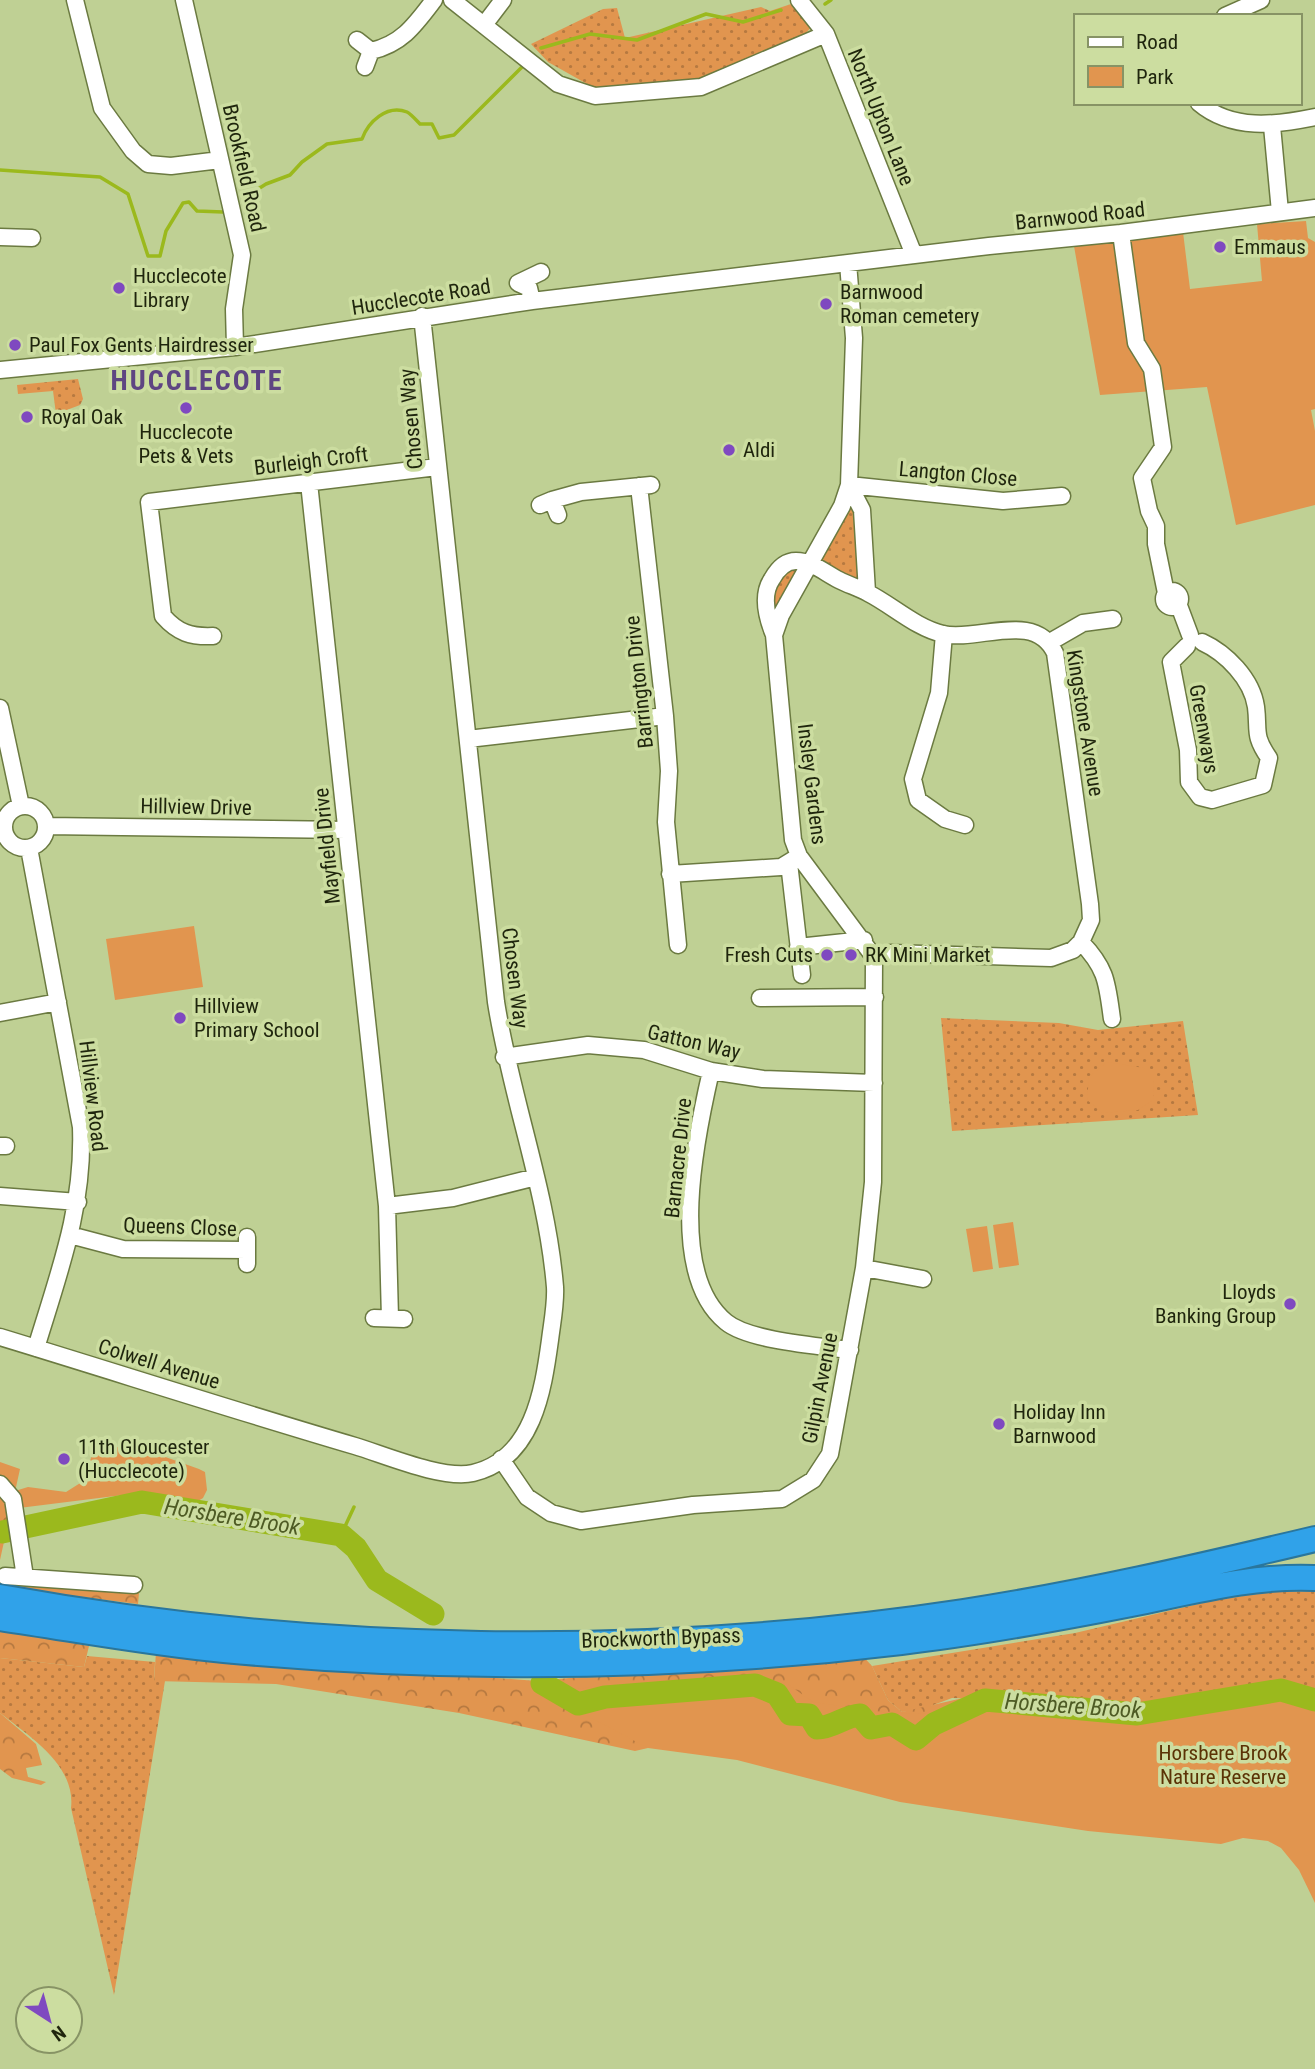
<svg xmlns="http://www.w3.org/2000/svg" width="1315" height="2069" font-family="'Roboto Condensed',sans-serif">
  <style>
    .grass { fill: url(#grass-dots) }
    .forest { fill: url(#forest-crowns) }
    .park { fill: #e1954f }
    .lines { fill: none; stroke-linecap: round; stroke-linejoin: round }
    .stream { stroke: #9bb91d; stroke-width: 3.5 }
    .river { stroke: #9bb91d; stroke-width: 23 }
    .minor-casing { stroke: #6b7a41; stroke-width: 19 }
    .highway-casing { stroke: #2a769c; stroke-width: 28 }
    .minor { stroke: #fff; stroke-width: 16 }
    .highway { stroke: #30a2e9; stroke-width: 24 }
    .poi-dot { fill: #7f49c0; stroke: #ccdda0; stroke-width: 2.5 }
    .labels { text-anchor: middle; dominant-baseline: central; stroke-width: 7; stroke-linejoin: round; paint-order: stroke }
    .street-label { font-size: 21px; fill: #1f250d; stroke: #ccdda0 }
    .poi-label { font-size: 21px; fill: #1f250d; stroke: #ccdda0; text-anchor: start }
    .park-label { font-size: 21px; fill: #5b3205; stroke: #ccdda0 }
    .water-label { font-size: 23px; font-style: italic; fill: #4e5b24; stroke: #ccdda0 }
    .district-label { font-size: 28px; font-weight: bold; letter-spacing: 2px; fill: #5e4582; stroke: #ccdda0 }
  </style>
  <defs>
    <pattern id="grass-dots" width="8" height="8" patternUnits="userSpaceOnUse" patternTransform="scale(1.75)"><rect width="8" height="8" fill="#e1954f"/><path d="M2 2h.1M6 6h.1" fill="none" stroke="#b67940" stroke-width="1.8" stroke-linecap="round"/></pattern>
    <pattern id="forest-crowns" width="20" height="18" patternUnits="userSpaceOnUse" patternTransform="scale(1.75)"><rect width="20" height="18" fill="#e1954f"/><path d="M2 6a3 3 0 1 1 6 0M12 15a3 3 0 1 1 6 0" fill="none" stroke="#b67940"/></pattern>
  </defs>
  <rect width="100%" height="100%" fill="#bfd094"/>
  <path class="grass" d="M 797,2 L 814,24 L 796,44 L 704,80 L 596,89 L 548,62 L 531,44 L 603,9 L 617,8 L 625,38 L 761,7 L 770,11 Z
    M 78,379 L 83,399 L 80,405 L 56,414 L 53,391 L 18,394 L 17,385 Z
    M 849,485 L 870,596 L 808,561 L 774,635 L 769,582 L 812,555 Z
    M 941,1018 L 1059,1023 L 1098,1030 L 1183,1021 L 1198,1115 L 952,1131 Z
    M 1315,1591 L 1315,1707 L 952,1698 L 920,1710 L 902,1712 L 888,1700 L 872,1666 L 1075,1633 L 1215,1600 L 1269,1592 Z
    M 87,1656 L 155,1662 L 154,1681 L 165,1681 L 114,1995 L 71,1808 C 76,1765 29,1736 0,1713 L 0,1658 L 84,1667 Z"/>
  <path class="forest" d="M 0,1462 L 20,1469 L 0,1560 Z
    M 0,1578 L 139,1593 L 138,1604 L 0,1587 Z
    M 0,1629 L 89,1646 L 84,1667 L 0,1658 Z
    M 858,1651 L 872,1666 L 888,1700 L 902,1712 L 976,1695 L 1018,1703 L 1315,1734 L 643,1714 L 648,1748 L 635,1751 L 459,1713 L 276,1684 L 154,1681 L 156,1652 L 537,1681 Z
    M 0,1713 L 36,1744 L 42,1765 L 26,1768 L 28,1777 L 46,1782 L 41,1785 L 12,1778 L 0,1769 Z"/>
  <path class="park" d="M 1306,221 L 1308,238 L 1315,242 L 1315,409 L 1311,410 L 1315,431 L 1315,505 L 1236,525 L 1207,387 L 1100,395 L 1074,246 L 1183,232 L 1190,289 L 1262,281 L 1257,224 Z
    M 194,926 L 203,987 L 115,1000 L 106,939 Z
    M 1107,1062 L 1144,1068 L 1154,1078 L 1153,1100 L 1138,1110 L 1103,1113 L 1087,1100 L 1089,1077 Z
    M 1013,1222 L 1019,1265 L 999,1268 L 993,1225 Z
    M 987,1226 L 993,1269 L 973,1272 L 966,1229 Z
    M 95,1443 L 157,1454 L 199,1469 L 205,1472 L 207,1490 L 203,1498 L 193,1504 L 131,1494 L 19,1508 L 15,1491 L 28,1487 L 66,1492 L 85,1480 Z
    M 766,1678 L 789,1685 L 813,1702 L 889,1713 L 927,1714 L 1007,1689 L 1121,1701 L 1277,1682 L 1315,1689 L 1315,1903 L 1299,1870 L 1281,1848 L 1268,1841 L 1243,1838 L 1221,1844 L 1088,1831 L 900,1802 L 737,1760 L 648,1748 L 542,1692 L 656,1681 Z"/>
  <g class="lines">
    <path class="stream" d="M 825,4 L 831,0
      M 541,48 L 590,34 L 637,40 L 706,14 L 743,22 L 781,10
      M 0,170 L 100,177 L 128,194 L 148,256 L 160,256 L 166,231 L 183,203 L 189,202 L 197,211 L 223,212
      M 244,198 L 266,184 L 290,175 L 302,162 L 327,144 L 362,139 C 368,122 387,104 407,112 C 411,114 417,121 420,124 L 432,124 L 439,138 L 454,135 L 523,66
      M 341,1535 L 354,1507"/>
    <path class="river" d="M 2,1532 L 142,1502 L 341,1535 L 356,1548 L 377,1580 L 433,1614
      M 542,1683 L 578,1704 L 605,1697 L 755,1685 L 777,1694 L 790,1714 L 809,1715 L 817,1728 C 833,1728 844,1716 860,1715 L 871,1728 L 892,1724 L 916,1739 L 934,1724 L 985,1700 L 1137,1714 L 1281,1690 L 1315,1700"/>
    <g class="minor-casing">
      <path id="minor" d="M 75,0 L 102,108 L 133,151 L 148,164 L 171,166 L 220,160
        M 184,0 L 242,255 L 234,309 L 235,347
        M 452,0 L 558,84 L 595,96 L 701,87 L 826,34
        M 799,0 L 826,34 L 914,255
        M 1225,16 L 1261,0
        M 484,25 L 503,0
        M 357,40 L 371,51
        M 365,67 L 371,51 C 402,44 415,25 434,0
        M 1199,103 C 1232,131 1276,125 1315,117
        M 1272,126 L 1280,212
        M 1121,233 L 1136,343 L 1152,369 L 1163,447 L 1142,478 L 1149,511 L 1156,526 L 1156,544 L 1166,593
        M 0,237 L 32,238
        M 532,301 L 529,288 L 518,283 L 541,272
        M 0,370 L 235,347 L 532,301 L 989,246 L 1121,233 L 1315,208
        M 309,483 L 387,1206 L 390,1318
        M 849,485 L 1003,501 L 1062,496
        M 849,485 L 862,510 L 867,592
        M 639,486 L 665,716 L 669,771 L 666,822 L 678,945
        M 552,500 L 581,492 L 651,485
        M 540,505 L 552,500 L 558,515
        M1164 599a8 8 0 1 1 16 0a8 8 0 1 1-16 0Z
        M 1178,603 L 1190,635
        M 944,634 L 939,693 L 913,779 L 918,800 L 945,819 L 965,825
        M 774,635 C 767,618 761,595 772,579 C 777,570 785,561 796,561 C 812,561 825,573 839,580 C 849,585 859,588 868,593 C 892,605 916,628 943,634 C 978,642 1035,610 1055,653 L 1090,904 L 1091,920 L 1081,942 C 1107,969 1107,983 1112,1019
        M 213,636 C 191,637 178,633 163,616 L 149,502 L 437,467
        M 1050,642 L 1083,623 L 1113,619
        M 1187,646 L 1171,662 L 1188,750 L 1189,782 L 1200,797 L 1212,800 L 1263,785 L 1269,758 C 1253,735 1259,731 1256,707 C 1252,679 1226,653 1202,642
        M 0,708 L 21,806
        M 468,739 L 665,716
        M4 827a21 21 0 1 1 42 0a21 21 0 1 1-42 0Z
        M 46,826 L 346,830
        M 29,848 L 81,1127 C 84,1208 59,1272 36,1348
        M 789,863 L 802,975
        M 670,874 L 781,867 L 799,856
        M 798,947 L 864,940
        M 874,957 L 891,953 L 1051,958 L 1073,950 L 1081,942
        M 760,998 L 875,997
        M 0,1013 L 58,1002
        M 504,1057 L 588,1045 L 644,1050 L 711,1071 L 763,1079 L 874,1083
        M 711,1071 C 696,1136 666,1273 726,1322 C 749,1341 820,1346 850,1350
        M 0,1146 L 6,1146
        M 0,1196 L 78,1202
        M 387,1206 L 453,1198 L 536,1177
        M 70,1235 L 123,1249 L 247,1250
        M 247,1264 L 247,1237
        M 864,1268 L 923,1279
        M 374,1318 L 404,1319
        M 0,1337 C 118,1373 236,1411 355,1446 C 385,1455 443,1480 473,1473 C 533,1459 543,1391 550,1340 C 552,1323 556,1304 555,1287 C 547,1190 511,1098 496,1002 L 422,316
        M 501,1459 L 527,1497 L 551,1513 L 581,1521 L 693,1505 L 782,1499 L 813,1480 L 830,1454 L 864,1268 L 873,1182 L 874,957 L 799,856 L 793,840 L 774,635 L 781,615 L 842,506 L 849,485 L 854,338 L 848,263
        M 0,1484 L 13,1499 L 25,1577
        M 5,1576 L 134,1585"/>
    </g>
    <g class="highway-casing">
      <path id="highway" d="M 0,1597 C 315,1654 646,1660 963,1612 C 1081,1594 1198,1567 1315,1539
        M 0,1618 C 75,1629 149,1643 224,1650 C 449,1671 677,1669 901,1642 C 978,1633 1055,1619 1131,1604 C 1191,1592 1253,1575 1315,1578"/>
    </g>
    <use href="#minor" class="minor"/>
    <use href="#highway" class="highway"/>
  </g>
  <g class="poi-dot">
    <circle cx="1220" cy="247" r="7"/>
    <circle cx="119" cy="288" r="7"/>
    <circle cx="826" cy="304" r="7"/>
    <circle cx="15" cy="345" r="7"/>
    <circle cx="186" cy="408" r="7"/>
    <circle cx="27" cy="417" r="7"/>
    <circle cx="729" cy="450" r="7"/>
    <circle cx="827" cy="955" r="7"/>
    <circle cx="851" cy="955" r="7"/>
    <circle cx="180" cy="1018" r="7"/>
    <circle cx="1290" cy="1304" r="7"/>
    <circle cx="999" cy="1424" r="7"/>
    <circle cx="64" cy="1459" r="7"/>
  </g>
  <g class="labels">
    <g class="street-label">
      <text transform="translate(881 117) rotate(68)">North Upton Lane</text>
      <text transform="translate(244 168) rotate(77)">Brookfield Road</text>
      <text transform="translate(1080 216) rotate(-6)">Barnwood Road</text>
      <text transform="translate(421 297) rotate(-9)">Hucclecote Road</text>
      <text transform="translate(411 419) rotate(-95)">Chosen Way</text>
      <text transform="translate(311 461) rotate(-7)">Burleigh Croft</text>
      <text transform="translate(958 474) rotate(5)">Langton Close</text>
      <text transform="translate(639 682) rotate(-96)">Barrington Drive</text>
      <text transform="translate(1085 723) rotate(81)">Kingstone Avenue</text>
      <text transform="translate(1204 729) rotate(80)">Greenways</text>
      <text transform="translate(812 784) rotate(83)">Insley Gardens</text>
      <text transform="translate(196 807) rotate(1)">Hillview Drive</text>
      <text transform="translate(327 846) rotate(-96)">Mayfield Drive</text>
      <text transform="translate(515 978) rotate(83)">Chosen Way</text>
      <text transform="translate(694 1042) rotate(13)">Gatton Way</text>
      <text transform="translate(93 1096) rotate(83)">Hillview Road</text>
      <text transform="translate(678 1158) rotate(-84)">Barnacre Drive</text>
      <text transform="translate(180 1227) rotate(2)">Queens Close</text>
      <text transform="translate(159 1364) rotate(17)">Colwell Avenue</text>
      <text transform="translate(820 1388) rotate(-79)">Gilpin Avenue</text>
      <text transform="translate(661 1638) rotate(-2)">Brockworth Bypass</text>
    </g>
    <g class="poi-label">
      <text x="1234" y="247">Emmaus</text>
      <text x="133" y="276">Hucclecote<tspan x="133" dy="24">Library</tspan></text>
      <text x="840" y="292">Barnwood<tspan x="840" dy="24">Roman cemetery</tspan></text>
      <text x="29" y="345">Paul Fox Gents Hairdresser</text>
      <text x="41" y="417">Royal Oak</text>
      <text x="186" y="432" text-anchor="middle">Hucclecote<tspan x="186" dy="24">Pets &amp; Vets</tspan></text>
      <text x="743" y="450">Aldi</text>
      <text x="813" y="955" text-anchor="end">Fresh Cuts</text>
      <text x="865" y="955">RK Mini Market</text>
      <text x="194" y="1006">Hillview<tspan x="194" dy="24">Primary School</tspan></text>
      <text x="1276" y="1292" text-anchor="end">Lloyds<tspan x="1276" dy="24">Banking Group</tspan></text>
      <text x="1013" y="1412">Holiday Inn<tspan x="1013" dy="24">Barnwood</tspan></text>
      <text x="78" y="1447">11th Gloucester<tspan x="78" dy="24">(Hucclecote)</tspan></text>
    </g>
    <g class="park-label">
      <text x="1223" y="1753">Horsbere Brook<tspan x="1223" dy="24">Nature Reserve</tspan></text>
    </g>
    <g class="water-label">
      <text transform="translate(232 1517) rotate(9)">Horsbere Brook</text>
      <text transform="translate(1073 1706) rotate(4)">Horsbere Brook</text>
    </g>
    <g class="district-label">
      <text x="197" y="380">HUCCLECOTE</text>
    </g>
  </g>
  <rect x="1074" y="14" width="228" height="91" fill="#ccdda0" stroke="#879365" stroke-width="2"/>
  <rect x="1088" y="37" width="35" height="10" fill="#ffffff" stroke="#879365" stroke-width="2"/>
  <text x="1136" y="49" font-size="21" fill="#1f250d">Road</text>
  <rect x="1088" y="66" width="35" height="21" fill="#e1954f" stroke="#879365" stroke-width="2"/>
  <text x="1136" y="84" font-size="21" fill="#1f250d">Park</text>
  <g transform="translate(49 2020) rotate(144)"><circle r="33" fill="#ccdda0" stroke="#879365" stroke-width="2"/>
  <path d="M0-5L12 26L0 18L-12 26Z" fill="#7f49c0"/>
  <text y="-10" font-size="19" font-weight="bold" text-anchor="middle" fill="#1f250d">N</text>
  </g>
</svg>
